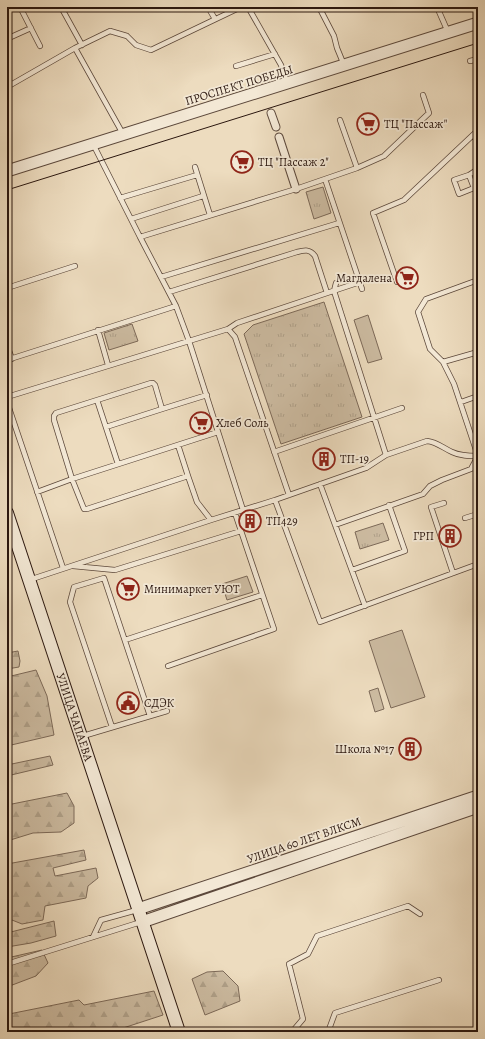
<svg xmlns="http://www.w3.org/2000/svg" width="485" height="1039" font-family="Alegreya,serif">
  <style>
    .grass { fill: url(#grass-tufts); stroke: #7c6958 }
    .forest { fill: url(#forest-firs); stroke: #7c6958 }
    .pitch { fill: #ccbba1; stroke: #7c6958 }
    .lines { fill: none; stroke-linecap: round; stroke-linejoin: round }
    .service-casing { stroke: #5c483b; stroke-width: 6 }
    .pedestrian-casing { stroke: #5c483b; stroke-width: 9 }
    .tertiary-casing { stroke: #5c483b; stroke-width: 13 }
    .secondary-casing { stroke: #2b170f; stroke-width: 14 }
    .service { stroke: #f3e8d5; stroke-width: 4.5 }
    .pedestrian { stroke: #f3e8d5; stroke-width: 7 }
    .tertiary { stroke: #f3e8d5; stroke-width: 11 }
    .secondary { stroke: #f3e8d5; stroke-width: 12 }
    .tram { stroke: #2b170f; stroke-width: 1 }
    .labels { text-anchor: middle; dominant-baseline: central; stroke-width: 3.5; stroke-linejoin: round; paint-order: stroke }
    .street-label { font-size: 12px; fill: #2b170f; stroke: #f3e8d5 }
    .poi-label { font-size: 12px; fill: #2b170f; stroke: #f3e8d5; text-anchor: start }
  </style>
  <defs>
    <pattern id="grass-tufts" width="24" height="20" patternUnits="userSpaceOnUse"><rect width="24" height="20" fill="#ccbba1"/><path d="M3 7l-1-3M5 7V3M7 7l1-3M15 17l-1-3M17 17v-4M19 17l1-3" fill="none" stroke="#afa089"/></pattern>
    <pattern id="forest-firs" width="22" height="20" patternUnits="userSpaceOnUse"><rect width="22" height="20" fill="#ccbba1"/><path d="M5 1l3.5 6h-7zM16 11l3.5 6h-7z" fill="#afa089"/></pattern>
  </defs>
  <rect width="100%" height="100%" fill="#eddcbf"/>
  <filter id="stains"><feTurbulence type="fractalNoise" baseFrequency=".005" numOctaves="4"/><feColorMatrix values="0 0 0 0 .2 0 0 0 0 .09 0 0 0 0 .02 0 0 0 .5 -.17"/></filter>
  <radialGradient id="worn" r=".72"><stop offset=".6" stop-color="#630" stop-opacity="0"/><stop offset="1" stop-color="#630" stop-opacity=".3"/></radialGradient>
  <path class="grass" d="M 323,187 L 331,213 L 314,219 L 306,192 Z
    M 324,302 L 362,417 L 281,444 L 244,334 L 253,325 Z
    M 132,324 L 138,341 L 109,350 L 104,333 Z
    M 383,523 L 389,540 L 360,549 L 355,532 Z"/>
  <path class="forest" d="M 18,651 L 20,661 L 19,667 L 7,669 L 7,653 Z
    M 36,670 L 47,696 L 54,735 L 7,746 L 7,677 Z
    M 50,756 L 53,765 L 7,776 L 7,765 Z
    M 67,793 L 74,806 L 74,823 L 61,832 L 33,833 L 7,841 L 7,805 Z
    M 84,850 L 86,860 L 53,868 L 55,876 L 96,868 L 98,878 L 88,886 L 86,898 L 45,906 L 43,920 L 22,924 L 7,918 L 7,864 Z
    M 54,921 L 56,936 L 31,943 L 7,947 L 7,933 Z
    M 42,950 L 48,963 L 36,976 L 7,987 L 7,958 Z
    M 223,971 L 238,986 L 240,1001 L 205,1015 L 192,979 L 207,972 Z
    M 154,991 L 163,1015 L 114,1031 L 107,1032 L 7,1032 L 7,1016 L 9,1014 L 79,1000 L 84,1005 Z"/>
  <path class="pitch" d="M 368,315 L 382,359 L 368,363 L 354,320 Z
    M 247,576 L 253,592 L 227,600 L 222,584 Z
    M 402,630 L 425,697 L 391,708 L 369,641 Z
    M 378,688 L 384,709 L 375,712 L 369,691 Z"/>
  <g class="lines">
    <g class="service-casing">
      <path id="service" d="M 20,7 L 40,46
        M 61,7 L 82,45
        M 208,7 L 215,19
        M 248,7 L 281,65 L 287,83
        M 319,7 L 334,36 L 337,48 L 344,65
        M 437,7 L 448,32
        M 7,36 L 11,37 L 31,28
        M 470,61 L 478,59
        M 236,66 L 275,54
        M 7,87 L 75,48
        M 123,134 L 75,48 L 110,31 L 127,36 L 136,45 L 151,50 L 241,7
        M 93,144 L 140,237
        M 195,167 L 210,215
        M 357,168 L 384,156 L 429,113 L 423,95
        M 469,175 L 474,188 L 459,194 L 454,180 L 469,175 L 478,169
        M 325,179 L 362,289
        M 120,198 L 197,175
        M 131,219 L 203,196
        M 161,277 L 339,223
        M 478,280 L 426,299 L 418,312 L 430,349 L 443,362 L 454,384 L 478,456
        M 397,282 L 373,213 L 404,200 L 474,134 L 478,144
        M 336,283 L 334,291 L 386,455
        M 7,288 L 75,266
        M 169,292 L 297,252 C 305,250 310,249 315,256 L 327,293
        M 228,329 L 237,323 L 360,282
        M 98,330 L 108,365
        M 7,345 L 12,359
        M 7,360 L 176,306
        M 443,362 L 478,352
        M 207,395 L 162,409 L 155,385 L 153,383 L 151,383 L 56,413 L 54,416 L 54,420 L 72,479 L 84,509 L 87,509 L 188,476 L 197,502 L 211,520 L 275,500 L 366,468 L 386,455 L 427,441 C 437,442 443,448 452,452 C 460,456 469,456 478,456 L 471,469 L 442,480 L 430,486 L 423,494 L 335,525
        M 7,397 L 189,341 L 243,510
        M 97,400 L 118,464
        M 7,402 L 63,568
        M 461,402 L 478,396
        M 106,427 L 162,409
        M 178,445 L 188,476
        M 274,452 L 402,408
        M 320,484 L 365,606
        M 37,492 L 72,479 L 218,432
        M 289,495 L 235,337 L 228,329 L 189,341 L 176,306 L 140,237 L 296,189 L 357,168 L 340,120
        M 275,500 L 320,622 L 478,564
        M 444,503 L 431,507 L 453,573
        M 465,518 L 478,514
        M 73,566 L 115,570 L 241,531
        M 352,570 L 405,551 L 389,505
        M 29,580 L 211,520
        M 125,640 L 262,595
        M 168,666 L 274,629 L 235,513
        M 112,727 L 70,602 L 74,587 L 104,578 L 150,716
        M 83,736 L 167,711
        M 93,937 L 101,920 L 137,910
        M 7,964 L 141,922
        M 292,1032 L 303,1019 L 289,964 L 308,954 L 317,936 L 408,906 L 420,914
        M 328,1032 L 335,1013 L 439,980"/>
    </g>
    <g class="pedestrian-casing">
      <path id="pedestrian" d="M 271,113 L 276,127
        M 279,137 L 296,189"/>
    </g>
    <g class="tertiary-casing">
      <path id="tertiary" d="M 7,171 L 478,23
        M 138,909 L 478,796
        M 142,922 L 478,807"/>
    </g>
    <g class="secondary-casing">
      <g id="secondary">
        <path id="s1" d="M 7,513 L 179,1032"/>
      </g>
    </g>
    <use href="#service" class="service"/>
    <use href="#pedestrian" class="pedestrian"/>
    <use href="#tertiary" class="tertiary"/>
    <use href="#secondary" class="secondary"/>
    <path class="tram" d="M 7,190 L 478,43"/>
  </g>
  <defs>
    <g id="supermarket-ring" transform="scale(1.15)"><circle r="9.5" fill="#f3e8d5" stroke="#8f2418" stroke-width="1.5"/><path d="M-6-5.5h2.5l.6 2H6L4.5 2H-2.5L-4.4-4H-6ZM-1.5 3.2a1.3 1.3 0 1 0 .1 0ZM3 3.2a1.3 1.3 0 1 0 .1 0Z" fill="#8f2418"/></g>
    <g id="building-ring" transform="scale(1.15)"><circle r="9.5" fill="#f3e8d5" stroke="#8f2418" stroke-width="1.5"/><path d="M-4-6H4V6H1V3H-1V6H-4ZM-2.5-4.3h1.7v1.8h-1.7ZM.8-4.3h1.7v1.8H.8ZM-2.5-1h1.7V.8h-1.7ZM.8-1h1.7V.8H.8Z" fill="#8f2418"/></g>
    <g id="civic-ring" transform="scale(1.15)"><circle r="9.5" fill="#f3e8d5" stroke="#8f2418" stroke-width="1.5"/><path d="M-.6-6.5H3V-4.5H.6V-3L4-1V1h2V6H-6V1h2V-1L-.6-3ZM-1.2 2.5V6h2.4V2.5Z" fill="#8f2418"/></g>
  </defs>
  <g fill-rule="evenodd">
    <use href="#supermarket-ring" x="368" y="124"/>
    <use href="#supermarket-ring" x="242" y="162"/>
    <use href="#supermarket-ring" x="407" y="278"/>
    <use href="#supermarket-ring" x="201" y="423"/>
    <use href="#building-ring" x="324" y="459"/>
    <use href="#building-ring" x="250" y="521"/>
    <use href="#building-ring" x="450" y="536"/>
    <use href="#supermarket-ring" x="128" y="589"/>
    <use href="#civic-ring" x="128" y="703"/>
    <use href="#building-ring" x="410" y="749"/>
  </g>
  <g class="labels">
    <g class="street-label">
      <text transform="translate(239 85) rotate(-17)">ПРОСПЕКТ ПОБЕДЫ</text>
      <text stroke="none"><textPath href="#s1" startOffset="215">УЛИЦА ЧАПАЕВА</textPath></text>
      <text transform="translate(304 840) rotate(-19)">УЛИЦА 60 ЛЕТ ВЛКСМ</text>
    </g>
    <g class="poi-label">
      <text x="384" y="124">ТЦ "Пассаж"</text>
      <text x="258" y="162">ТЦ "Пассаж 2"</text>
      <text x="392" y="278" text-anchor="end">Магдалена</text>
      <text x="216" y="423">Хлеб Соль</text>
      <text x="340" y="459">ТП-19</text>
      <text x="266" y="521">ТП429</text>
      <text x="434" y="536" text-anchor="end">ГРП</text>
      <text x="144" y="589">Минимаркет УЮТ</text>
      <text x="144" y="703">СДЭК</text>
      <text x="394" y="749" text-anchor="end">Школа №17</text>
    </g>
  </g>
  <rect width="485" height="1039" fill="none" stroke="#eddcbf" stroke-width="24"/>
  <rect x="8" y="8" width="469" height="1023" fill="none" stroke="#2b170f" stroke-width="2"/>
  <rect x="12" y="12" width="461" height="1015" fill="none" stroke="#2b170f"/>
  <rect width="100%" height="100%" filter="url(#stains)"/>
  <rect width="100%" height="100%" fill="url(#worn)"/>
</svg>
